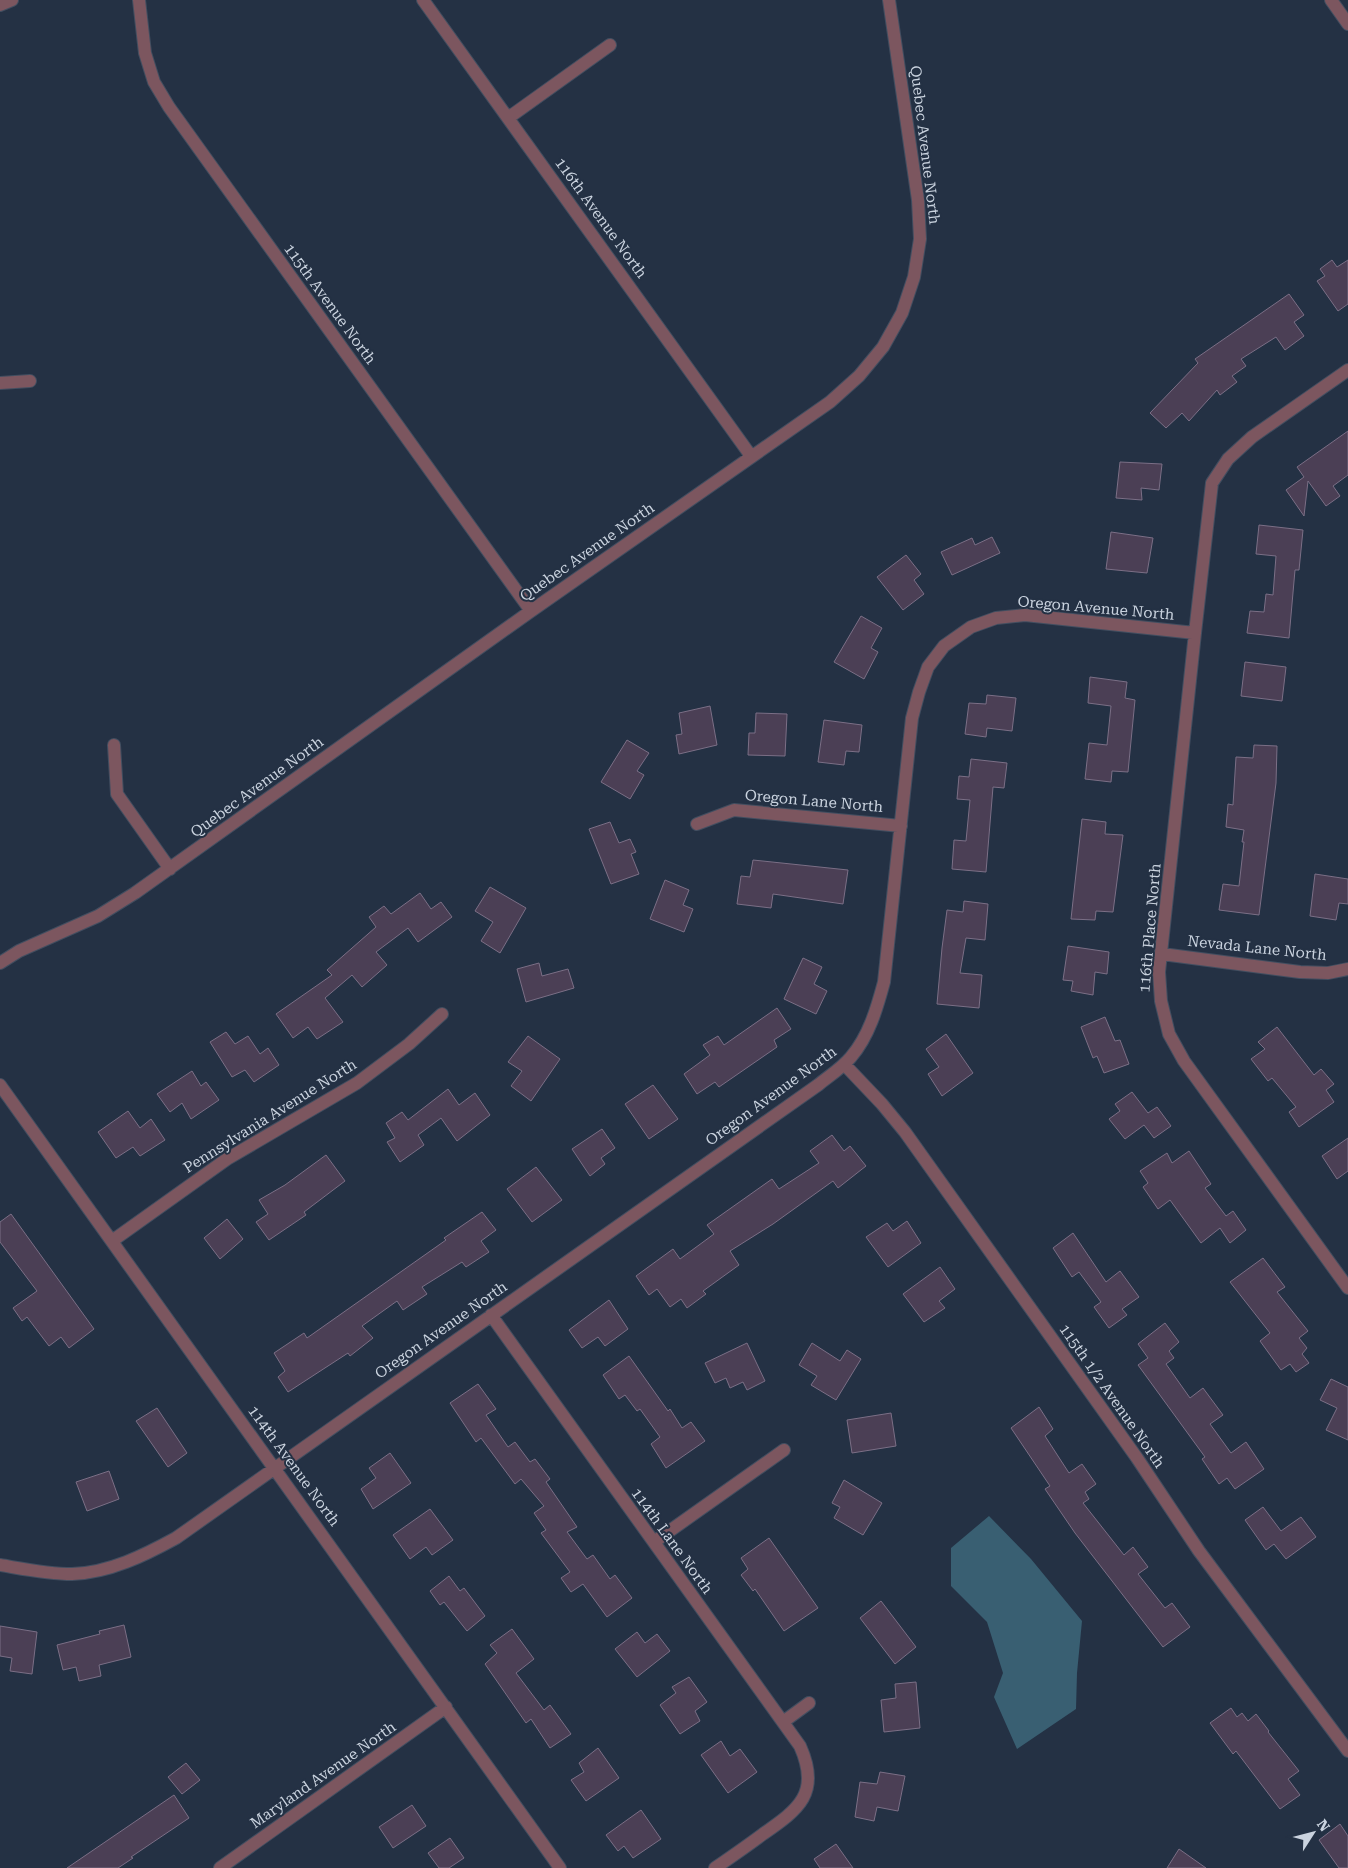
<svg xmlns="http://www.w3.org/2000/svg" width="1348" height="1868" font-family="'Roboto Serif',serif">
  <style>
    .water { fill: #395f72 }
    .building { fill: #4b3f55; stroke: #7b6f86 }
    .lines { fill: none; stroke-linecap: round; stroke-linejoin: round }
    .minor-casing { stroke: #424e60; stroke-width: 14 }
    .minor { stroke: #7c565f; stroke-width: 12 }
    .labels { text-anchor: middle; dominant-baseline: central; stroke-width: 4; stroke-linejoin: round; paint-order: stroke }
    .street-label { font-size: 15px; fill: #cad3df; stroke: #243144 }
  </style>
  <rect width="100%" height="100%" fill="#243144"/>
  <path class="water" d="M 989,1516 L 1031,1559 L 1082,1621 L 1077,1673 L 1076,1709 L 1017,1749 L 994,1697 L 1003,1673 L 987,1622 L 951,1586 L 951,1548 Z"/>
  <path class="building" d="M 1332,260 L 1337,267 L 1348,260 L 1348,304 L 1338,311 L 1317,281 L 1325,276 L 1320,269 Z
    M 1289,294 L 1304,315 L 1294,322 L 1304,336 L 1285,350 L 1276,337 L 1241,359 L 1246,366 L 1232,376 L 1237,382 L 1220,395 L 1217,390 L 1189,421 L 1182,413 L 1166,428 L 1150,413 L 1198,363 L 1195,359 Z
    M 1348,431 L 1348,475 L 1333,486 L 1340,496 L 1326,506 L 1308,481 L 1304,516 L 1286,490 L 1304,477 L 1297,467 Z
    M 1120,462 L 1162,464 L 1159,490 L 1141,488 L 1142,500 L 1116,498 Z
    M 1259,525 L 1303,530 L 1299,570 L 1295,570 L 1289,638 L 1247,633 L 1250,611 L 1264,612 L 1266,594 L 1273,595 L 1276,556 L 1256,554 Z
    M 1111,532 L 1153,538 L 1147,573 L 1106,569 Z
    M 992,537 L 1000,553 L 952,575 L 941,552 L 972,538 L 975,545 Z
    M 906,555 L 921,574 L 914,580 L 924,594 L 903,610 L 877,577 Z
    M 861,616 L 882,628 L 871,648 L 878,652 L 864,679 L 834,662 Z
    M 1245,662 L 1286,667 L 1282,701 L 1241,696 Z
    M 1090,677 L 1127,682 L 1125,698 L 1135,700 L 1128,772 L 1112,771 L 1111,782 L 1085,779 L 1089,743 L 1107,745 L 1111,706 L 1088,703 Z
    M 987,695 L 1016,698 L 1012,731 L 987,728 L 986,737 L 965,734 L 969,703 L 986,704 Z
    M 710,706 L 717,745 L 679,754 L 676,735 L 682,734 L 679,713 Z
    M 756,713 L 787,714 L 785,756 L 748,755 L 749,733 L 755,733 Z
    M 824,720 L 862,725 L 859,752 L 846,751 L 844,765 L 818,762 Z
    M 627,740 L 649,753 L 637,771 L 644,775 L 630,799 L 601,782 Z
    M 1254,745 L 1277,746 L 1276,783 L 1259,915 L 1219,910 L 1223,884 L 1239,886 L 1244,842 L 1242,842 L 1244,830 L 1226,827 L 1228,804 L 1233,805 L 1236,757 L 1253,758 Z
    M 971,759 L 1007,763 L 1004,788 L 993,787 L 986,872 L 952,869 L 954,840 L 966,841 L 970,800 L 957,799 L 959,776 L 969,777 Z
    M 1082,819 L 1106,822 L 1105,834 L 1123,835 L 1113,912 L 1096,911 L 1095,920 L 1071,919 Z
    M 610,822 L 619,843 L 630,839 L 636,852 L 631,854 L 639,874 L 611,884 L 589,829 Z
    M 753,860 L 848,870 L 843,904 L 773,894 L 771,908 L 737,904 L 741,876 L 750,877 Z
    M 1315,874 L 1348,879 L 1348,904 L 1339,903 L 1336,920 L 1310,916 Z
    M 665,880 L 689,890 L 683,905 L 693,909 L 684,932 L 650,919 Z
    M 490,887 L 526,908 L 500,953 L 481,941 L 493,922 L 475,911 Z
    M 420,893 L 431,909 L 441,902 L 452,917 L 418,942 L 408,928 L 376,952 L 387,965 L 362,987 L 352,975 L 325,998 L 343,1022 L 317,1039 L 308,1027 L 293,1038 L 276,1014 L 332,975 L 327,970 L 376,927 L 369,917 L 384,906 L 391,914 Z
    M 964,901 L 988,904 L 985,940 L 966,938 L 960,973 L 982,975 L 979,1008 L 937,1004 L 942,948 L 947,910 L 963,912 Z
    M 1068,946 L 1109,952 L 1107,974 L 1095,972 L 1093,995 L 1071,991 L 1073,981 L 1063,980 Z
    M 803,958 L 822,967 L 814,984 L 827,991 L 816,1014 L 784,999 Z
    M 539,963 L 542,976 L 568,969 L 574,988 L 526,1002 L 517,969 Z
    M 777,1008 L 791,1029 L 774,1040 L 777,1047 L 719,1087 L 715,1082 L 697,1094 L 684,1074 L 710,1055 L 703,1045 L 718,1036 L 724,1045 Z
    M 1105,1017 L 1115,1041 L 1120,1040 L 1129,1064 L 1104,1073 L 1097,1056 L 1093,1058 L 1081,1027 Z
    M 1277,1027 L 1314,1075 L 1321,1069 L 1334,1084 L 1326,1090 L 1334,1102 L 1299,1127 L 1289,1112 L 1296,1107 L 1272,1078 L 1268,1081 L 1251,1059 L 1265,1049 L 1258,1042 Z
    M 226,1032 L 235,1044 L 248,1036 L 260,1054 L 268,1048 L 279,1065 L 254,1082 L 245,1070 L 232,1077 L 210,1042 Z
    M 946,1034 L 973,1073 L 942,1096 L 928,1074 L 939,1067 L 926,1049 Z
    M 528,1036 L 560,1059 L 531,1101 L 511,1086 L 522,1071 L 508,1062 Z
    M 192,1071 L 201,1086 L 206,1082 L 219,1100 L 191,1119 L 182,1103 L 170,1112 L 157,1094 Z
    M 653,1085 L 678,1119 L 649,1139 L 625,1104 Z
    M 448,1089 L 459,1105 L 475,1093 L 490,1115 L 457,1141 L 441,1118 L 418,1135 L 424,1145 L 400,1162 L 387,1142 L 395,1138 L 386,1123 L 402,1112 L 408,1120 Z
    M 1132,1092 L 1148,1113 L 1157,1107 L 1171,1126 L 1154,1138 L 1144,1125 L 1125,1139 L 1109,1119 L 1120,1111 L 1115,1104 Z
    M 128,1111 L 140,1128 L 151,1119 L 165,1140 L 140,1156 L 133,1147 L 116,1158 L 98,1132 Z
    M 602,1129 L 615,1148 L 601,1158 L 605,1164 L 590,1176 L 572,1149 Z
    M 832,1135 L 844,1151 L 850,1146 L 866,1166 L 838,1188 L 833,1181 L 773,1224 L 730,1251 L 739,1265 L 703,1291 L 706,1294 L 687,1308 L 681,1299 L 670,1307 L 657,1289 L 649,1295 L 636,1276 L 673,1249 L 680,1259 L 714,1234 L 707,1225 L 772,1179 L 779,1189 L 819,1163 L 810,1151 Z
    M 1348,1138 L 1348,1171 L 1337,1179 L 1322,1156 Z
    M 1189,1151 L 1211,1184 L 1205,1188 L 1226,1216 L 1233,1211 L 1246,1230 L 1230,1243 L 1220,1228 L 1201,1243 L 1170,1200 L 1158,1209 L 1143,1187 L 1148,1183 L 1140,1171 L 1167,1153 L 1172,1163 Z
    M 326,1155 L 345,1181 L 304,1212 L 306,1215 L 269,1240 L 256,1222 L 268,1214 L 259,1200 L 285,1185 Z
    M 536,1167 L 562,1200 L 532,1222 L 507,1189 Z
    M 482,1212 L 496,1230 L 481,1241 L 489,1252 L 466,1267 L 462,1262 L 422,1287 L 427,1294 L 403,1310 L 397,1301 L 362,1326 L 373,1338 L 350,1356 L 348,1353 L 288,1392 L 278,1377 L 285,1371 L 274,1353 L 304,1333 L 307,1338 L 446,1240 L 444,1238 Z
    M 11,1214 L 94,1329 L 69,1348 L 61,1337 L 49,1346 L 27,1317 L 22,1321 L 13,1308 L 37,1291 L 0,1242 L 0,1222 Z
    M 227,1219 L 243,1239 L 220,1259 L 204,1238 Z
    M 907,1221 L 921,1243 L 888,1267 L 866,1237 L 887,1223 L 893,1231 Z
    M 1073,1233 L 1106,1282 L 1120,1271 L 1139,1297 L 1122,1309 L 1127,1315 L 1109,1328 L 1094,1307 L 1101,1302 L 1079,1272 L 1072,1277 L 1053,1248 Z
    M 1263,1258 L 1285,1287 L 1277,1292 L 1308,1331 L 1299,1338 L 1307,1348 L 1302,1354 L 1309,1363 L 1296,1372 L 1290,1364 L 1281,1370 L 1260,1341 L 1270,1333 L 1230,1282 Z
    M 940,1267 L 955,1289 L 939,1301 L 945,1308 L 924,1322 L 903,1294 Z
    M 609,1300 L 628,1329 L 605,1346 L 598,1337 L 582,1348 L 569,1330 Z
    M 1165,1323 L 1179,1342 L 1169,1351 L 1174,1358 L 1166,1364 L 1190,1398 L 1203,1388 L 1223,1415 L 1210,1424 L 1231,1453 L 1246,1442 L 1264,1469 L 1235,1489 L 1227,1478 L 1219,1484 L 1202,1459 L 1205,1457 L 1138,1365 L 1148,1358 L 1138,1344 Z
    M 747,1343 L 765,1381 L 747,1390 L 743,1382 L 730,1388 L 726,1378 L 715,1383 L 705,1363 Z
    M 812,1343 L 840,1361 L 847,1350 L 861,1359 L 836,1400 L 811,1385 L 817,1376 L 799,1365 Z
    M 629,1356 L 668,1411 L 670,1409 L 682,1428 L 691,1422 L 705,1441 L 666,1468 L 651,1444 L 660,1437 L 640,1409 L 637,1411 L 625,1395 L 619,1399 L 603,1375 Z
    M 1331,1379 L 1348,1387 L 1348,1440 L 1326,1430 L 1337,1408 L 1320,1400 Z
    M 478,1384 L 496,1409 L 486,1415 L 508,1447 L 515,1442 L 530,1462 L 535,1459 L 550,1479 L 546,1482 L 577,1527 L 567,1532 L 587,1559 L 593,1555 L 610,1579 L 615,1575 L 632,1598 L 607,1617 L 583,1584 L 571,1592 L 561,1578 L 570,1572 L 541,1533 L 546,1530 L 534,1513 L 544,1506 L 521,1479 L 515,1484 L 481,1438 L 476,1442 L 450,1403 Z
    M 1039,1407 L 1053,1429 L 1045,1436 L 1069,1473 L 1082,1464 L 1096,1484 L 1085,1492 L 1089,1499 L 1083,1503 L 1124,1555 L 1133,1547 L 1148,1567 L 1138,1574 L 1165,1608 L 1172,1603 L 1190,1627 L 1163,1647 L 1075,1533 L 1045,1489 L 1050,1486 L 1011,1428 Z
    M 157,1408 L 187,1453 L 168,1467 L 136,1421 Z
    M 891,1413 L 896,1446 L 852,1453 L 847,1420 Z
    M 390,1453 L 411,1483 L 373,1509 L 361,1489 L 376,1478 L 369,1468 Z
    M 109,1471 L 119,1499 L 87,1511 L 76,1482 Z
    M 844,1480 L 882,1503 L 863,1535 L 834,1518 L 840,1507 L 832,1503 Z
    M 1263,1507 L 1281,1531 L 1301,1517 L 1316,1537 L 1286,1559 L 1274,1544 L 1266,1550 L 1245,1520 Z
    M 430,1509 L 453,1540 L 432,1555 L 426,1547 L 410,1559 L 393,1535 Z
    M 769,1538 L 818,1608 L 784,1631 L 755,1589 L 753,1591 L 741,1575 L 748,1569 L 741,1558 Z
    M 449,1576 L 460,1591 L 464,1588 L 485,1616 L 467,1631 L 444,1602 L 440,1605 L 430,1591 Z
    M 881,1601 L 916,1647 L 895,1664 L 860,1618 Z
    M 124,1625 L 131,1657 L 99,1665 L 101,1676 L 79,1681 L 76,1667 L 63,1670 L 57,1645 L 100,1634 L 99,1631 Z
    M 0,1626 L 37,1632 L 32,1674 L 10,1671 L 12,1658 L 0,1656 Z
    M 512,1629 L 534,1659 L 516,1673 L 544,1710 L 550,1705 L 571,1734 L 550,1748 L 531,1719 L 526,1723 L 485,1664 L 497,1653 L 490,1645 Z
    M 637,1632 L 645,1643 L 657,1634 L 670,1651 L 637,1677 L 615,1649 Z
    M 689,1677 L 707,1702 L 695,1711 L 700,1721 L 680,1734 L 660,1705 L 676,1693 L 672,1687 Z
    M 916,1682 L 920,1728 L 884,1732 L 881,1700 L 896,1698 L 895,1684 Z
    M 1231,1708 L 1237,1717 L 1242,1713 L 1248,1721 L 1256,1714 L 1269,1731 L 1268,1732 L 1299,1771 L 1288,1779 L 1300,1795 L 1280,1809 L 1236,1751 L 1233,1754 L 1210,1723 Z
    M 721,1741 L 730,1756 L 740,1749 L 757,1772 L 728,1793 L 701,1755 Z
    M 598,1748 L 619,1778 L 586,1801 L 571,1780 L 584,1772 L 579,1763 Z
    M 186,1763 L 200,1780 L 182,1794 L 168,1777 Z
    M 880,1772 L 905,1776 L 898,1811 L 877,1807 L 874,1821 L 855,1817 L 860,1782 L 877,1784 Z
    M 174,1795 L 189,1818 L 131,1857 L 133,1858 L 118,1868 L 67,1868 Z
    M 412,1805 L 426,1826 L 393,1848 L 379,1827 Z
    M 641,1810 L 661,1839 L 633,1858 L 624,1846 L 618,1851 L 606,1835 Z
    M 1340,1824 L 1348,1836 L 1348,1868 L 1339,1868 L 1319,1840 Z
    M 450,1838 L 464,1858 L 449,1868 L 439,1868 L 428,1853 Z
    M 836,1844 L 853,1868 L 820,1868 L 814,1859 Z
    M 1179,1849 L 1206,1868 L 1167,1868 Z"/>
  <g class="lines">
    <g class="minor-casing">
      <path id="minor" d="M 139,0 L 145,53 L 154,82 L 169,107 L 531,611
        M 423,0 L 751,456
        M 1331,0 L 1348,24
        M 0,5 L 12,0
        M 508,118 L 610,45
        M 1348,370 L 1252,437 L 1228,459 L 1212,483 L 1195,633 L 1159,972 L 1161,1001 L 1169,1034 L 1184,1061 L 1348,1288
        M 0,383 L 30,381
        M 114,745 L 117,794 L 170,869
        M 697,824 L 734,810 L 901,826
        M 1162,954 L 1300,972 L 1328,973 L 1348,969
        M 0,963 L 19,951 L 98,916 L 135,893 L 531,611 L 830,402 L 859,376 L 883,347 L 902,313 L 914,277 L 920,239 L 918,200 L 889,0
        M 844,1064 L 882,1104 L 905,1132 L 1137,1458 L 1199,1551 L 1348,1751
        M 0,1085 L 560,1868
        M 112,1241 L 227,1159 L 357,1083 L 409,1044 L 442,1014
        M 491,1315 L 800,1746 C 821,1793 799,1809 763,1834 C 747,1846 731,1857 715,1868
        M 654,1542 L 784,1450
        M 0,1565 C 24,1569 48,1574 72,1574 C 109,1573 145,1555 176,1538 L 818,1085 C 829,1076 842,1068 851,1057 C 869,1036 877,1008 884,982 L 912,718 L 919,692 L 928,667 L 944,646 L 971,627 L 996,618 L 1025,615 L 1195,633
        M 783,1722 L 809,1703
        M 220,1868 L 446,1707"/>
    </g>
    <use href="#minor" class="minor"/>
  </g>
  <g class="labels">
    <g class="street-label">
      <text transform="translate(925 145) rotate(83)">Quebec Avenue North</text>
      <text transform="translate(601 218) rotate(54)">116th Avenue North</text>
      <text transform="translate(330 304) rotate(54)">115th Avenue North</text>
      <text transform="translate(587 552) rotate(-35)">Quebec Avenue North</text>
      <text transform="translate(1096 608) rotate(5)">Oregon Avenue North</text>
      <text transform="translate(257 787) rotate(-36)">Quebec Avenue North</text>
      <text transform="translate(814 801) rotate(5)">Oregon Lane North</text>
      <text transform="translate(1150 928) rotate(-85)">116th Place North</text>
      <text transform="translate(1257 948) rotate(6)">Nevada Lane North</text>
      <text transform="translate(771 1096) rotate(-36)">Oregon Avenue North</text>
      <text transform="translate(270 1116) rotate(-32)">Pennsylvania Avenue North</text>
      <text transform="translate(441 1330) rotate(-35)">Oregon Avenue North</text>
      <text transform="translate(1112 1396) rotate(55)">115th 1/2 Avenue North</text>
      <text transform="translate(294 1466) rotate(54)">114th Avenue North</text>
      <text transform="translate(672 1541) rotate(54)">114th Lane North</text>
      <text transform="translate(323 1775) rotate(-35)">Maryland Avenue North</text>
    </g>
  </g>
  <g transform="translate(1313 1833) rotate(54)" stroke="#243144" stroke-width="4" paint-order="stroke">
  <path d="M0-4L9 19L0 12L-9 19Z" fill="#cad3df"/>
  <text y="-8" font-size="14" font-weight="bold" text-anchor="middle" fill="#cad3df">N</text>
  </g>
</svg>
